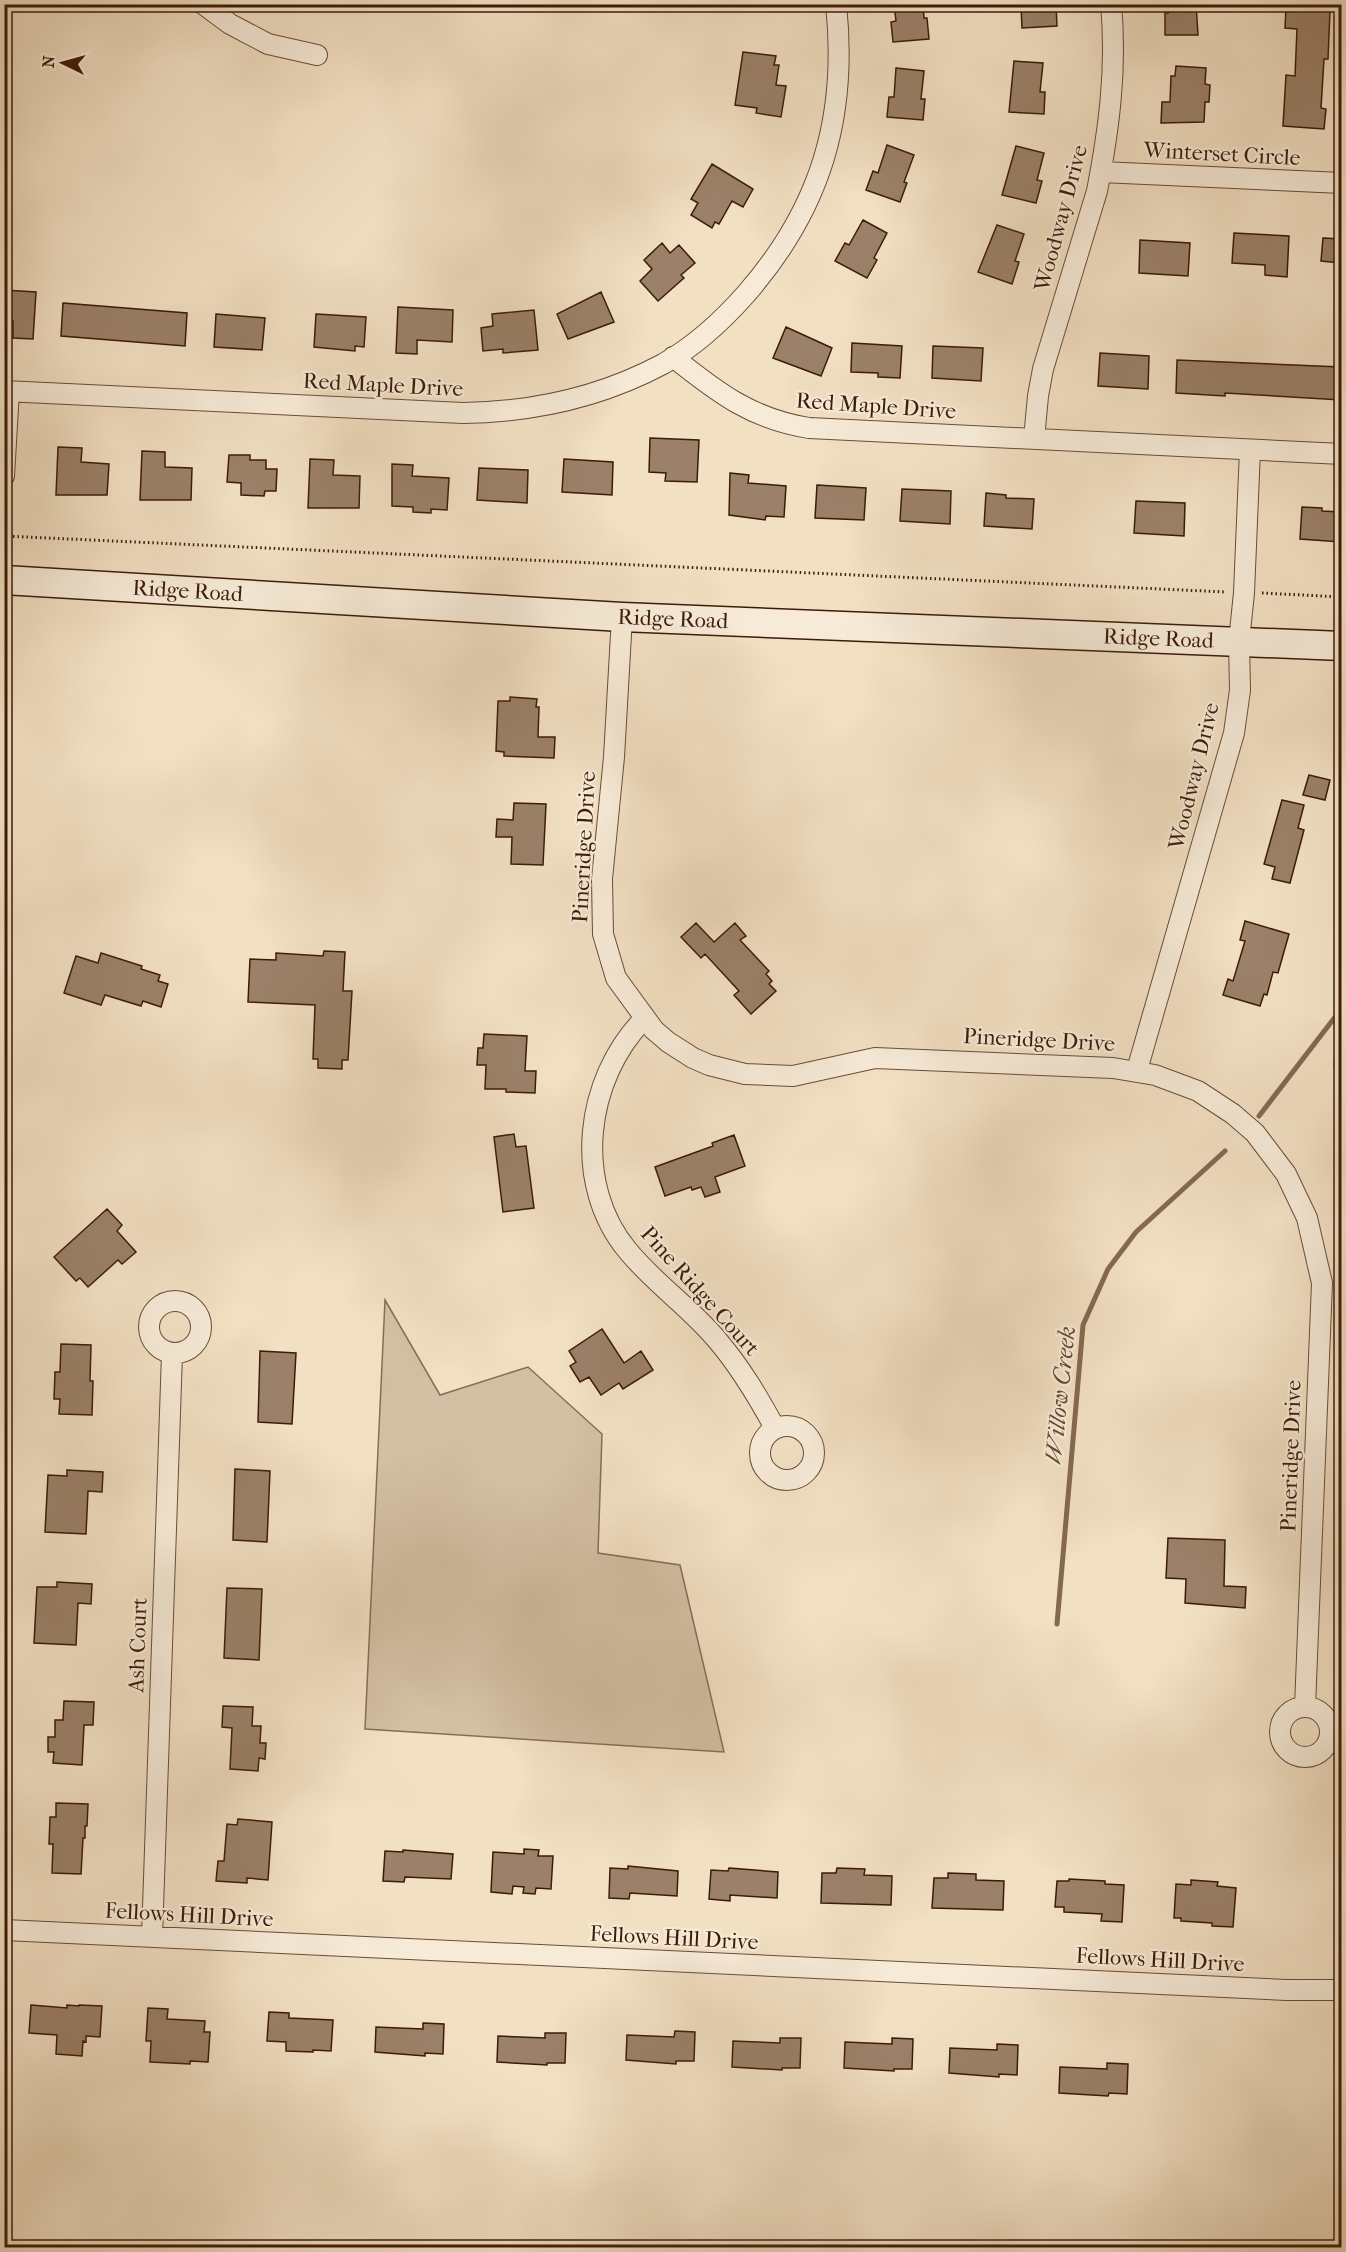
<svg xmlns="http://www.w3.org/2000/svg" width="1346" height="2252" font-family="'IM FELL French Canon',serif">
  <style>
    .green { fill: #d3bfa3; stroke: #886d56; stroke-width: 1.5 }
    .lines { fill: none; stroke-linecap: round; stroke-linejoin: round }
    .stream { stroke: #846952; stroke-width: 5 }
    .building { fill: #9b8169; stroke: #3c1b08; stroke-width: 1.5 }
    .street-casing { stroke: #6a4c37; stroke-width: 22 }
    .secondary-casing { stroke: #3c1b08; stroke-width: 31 }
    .path { stroke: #3c1b08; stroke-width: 3; stroke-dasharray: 1.5 3; stroke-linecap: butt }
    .street { stroke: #f7ebd8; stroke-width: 20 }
    .secondary { stroke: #f7ebd8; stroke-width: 28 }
    .labels { text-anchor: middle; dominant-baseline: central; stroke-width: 4.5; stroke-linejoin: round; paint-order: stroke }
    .street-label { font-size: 22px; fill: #3c1b08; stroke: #f7ebd8 }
    .water-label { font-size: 24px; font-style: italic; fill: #664833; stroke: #f7ebd8 }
  </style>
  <rect width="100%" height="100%" fill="#f2e0c3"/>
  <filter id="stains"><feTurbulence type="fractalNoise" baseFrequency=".00333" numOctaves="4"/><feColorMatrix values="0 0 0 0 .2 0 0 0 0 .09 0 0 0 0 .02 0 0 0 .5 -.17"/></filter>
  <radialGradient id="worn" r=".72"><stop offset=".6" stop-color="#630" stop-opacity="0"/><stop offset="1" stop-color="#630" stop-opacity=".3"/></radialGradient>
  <path class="green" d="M 1341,980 L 1342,1066 L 1334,1066 Z
    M 385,1300 L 440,1395 L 528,1367 L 602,1434 L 598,1553 L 680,1565 L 724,1752 L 365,1729 Z"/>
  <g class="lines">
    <path class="stream" d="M 1259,1116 L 1342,1008
      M 1057,1624 L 1083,1325 L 1108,1269 L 1136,1232 L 1225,1151"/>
  </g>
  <path class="building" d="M 894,4 L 923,4 L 924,18 L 927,18 L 929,39 L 893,42 L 891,22 L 896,21 Z
    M 1023,4 L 1056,4 L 1057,26 L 1022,28 L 1021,6 Z
    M 1168,4 L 1196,4 L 1198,35 L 1165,35 L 1165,13 L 1168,13 Z
    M 1286,8 L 1330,10 L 1328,59 L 1324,59 L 1321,108 L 1326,109 L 1324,129 L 1283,126 L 1286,75 L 1295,76 L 1297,29 L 1285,28 Z
    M 743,52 L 776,56 L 774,65 L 779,65 L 776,85 L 786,86 L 781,117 L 756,113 L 757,108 L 735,105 Z
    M 1014,61 L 1043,63 L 1040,92 L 1045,92 L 1044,114 L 1009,112 Z
    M 1176,66 L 1206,68 L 1205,84 L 1210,85 L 1209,102 L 1205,102 L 1204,122 L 1161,123 L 1162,102 L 1170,102 L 1171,76 L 1175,76 Z
    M 896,68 L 924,71 L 921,99 L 925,99 L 923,120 L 887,117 L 889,97 L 894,97 Z
    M 887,145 L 914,155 L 904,182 L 907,183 L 900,202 L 866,190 L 873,171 L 878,173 Z
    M 1016,146 L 1044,153 L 1037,180 L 1042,181 L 1036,203 L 1002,195 Z
    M 712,164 L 753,189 L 743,207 L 732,201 L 719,224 L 715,222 L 712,228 L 691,215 L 698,203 L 691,199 Z
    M 863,220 L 887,233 L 874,258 L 877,260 L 867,278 L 835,261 L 845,243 L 849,245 Z
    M 997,225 L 1024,234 L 1015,261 L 1019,262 L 1012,284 L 978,272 Z
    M 1234,233 L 1289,236 L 1287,277 L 1265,275 L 1265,265 L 1232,263 Z
    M 1323,238 L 1341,239 L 1341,263 L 1321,261 Z
    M 1140,240 L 1190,243 L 1188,276 L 1139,273 Z
    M 662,243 L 670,253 L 679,245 L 695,263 L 681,275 L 684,278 L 658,301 L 640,281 L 652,269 L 644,260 Z
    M 4,290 L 36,292 L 33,339 L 13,338 L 13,321 L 4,321 Z
    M 601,292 L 614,322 L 568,339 L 557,314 Z
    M 63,303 L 187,313 L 185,346 L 61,336 Z
    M 398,307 L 453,310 L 452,342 L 417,340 L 417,354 L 396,353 Z
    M 534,310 L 538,350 L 503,353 L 503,349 L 483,351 L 481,328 L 493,326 L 492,314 Z
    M 216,314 L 265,318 L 262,350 L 214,347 Z
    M 316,314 L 366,317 L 364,347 L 355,346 L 355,351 L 314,347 Z
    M 786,327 L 832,348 L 821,376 L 773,358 Z
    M 852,343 L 902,346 L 900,378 L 878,377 L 878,373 L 851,372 Z
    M 933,346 L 983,348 L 981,381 L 932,378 Z
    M 1100,353 L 1149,356 L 1148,389 L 1098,386 Z
    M 1177,360 L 1341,367 L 1341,400 L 1225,393 L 1225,396 L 1176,393 Z
    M 650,438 L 699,440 L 697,482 L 665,481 L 666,473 L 649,472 Z
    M 58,447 L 82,448 L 81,462 L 109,464 L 107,495 L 56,495 Z
    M 142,451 L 165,452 L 165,467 L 192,468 L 191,500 L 140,500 Z
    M 229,455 L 250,455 L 250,460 L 266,460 L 266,469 L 277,469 L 276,491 L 265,491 L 264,496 L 241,495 L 241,483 L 227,482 Z
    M 310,459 L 334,460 L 333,475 L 360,476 L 359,508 L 308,508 Z
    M 564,459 L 613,462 L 612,495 L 562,492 Z
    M 392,464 L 413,465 L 412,476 L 449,478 L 447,510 L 431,509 L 431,513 L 413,512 L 413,507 L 392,506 Z
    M 479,468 L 528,470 L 527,503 L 477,500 Z
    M 730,473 L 749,475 L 748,483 L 786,486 L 784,517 L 766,516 L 765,520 L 729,515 Z
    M 817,485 L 866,488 L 864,520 L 815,518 Z
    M 902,489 L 951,491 L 950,524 L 900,521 Z
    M 986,493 L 1006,495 L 1006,498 L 1034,499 L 1032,529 L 984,526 Z
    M 1136,501 L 1185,503 L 1184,536 L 1134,533 Z
    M 1302,507 L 1322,508 L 1322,511 L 1341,512 L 1341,542 L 1300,539 Z
    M 510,697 L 537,699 L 536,707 L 539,707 L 538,737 L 555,737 L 554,758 L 504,756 L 504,752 L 496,751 L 498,701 L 510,701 Z
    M 1309,775 L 1330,780 L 1325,800 L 1303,795 Z
    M 1282,800 L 1304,805 L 1298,828 L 1304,830 L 1290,883 L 1272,879 L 1275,867 L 1264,864 Z
    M 514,803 L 546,804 L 543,865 L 511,864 L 512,837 L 496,837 L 497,819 L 513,820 Z
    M 1245,921 L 1289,934 L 1278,973 L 1273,972 L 1267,995 L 1264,994 L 1260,1006 L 1223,995 L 1228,979 L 1233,981 L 1245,941 L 1240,940 Z
    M 696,923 L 714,942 L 735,923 L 746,936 L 740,940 L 769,971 L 766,974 L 772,981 L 769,984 L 776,991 L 751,1014 L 734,995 L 739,991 L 705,954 L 701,958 L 681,937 Z
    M 324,951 L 345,952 L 343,991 L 352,991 L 348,1060 L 342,1060 L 342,1069 L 318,1068 L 318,1059 L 313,1059 L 315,1005 L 248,1002 L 250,959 L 276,960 L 276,953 L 323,956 Z
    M 101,953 L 142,966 L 141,969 L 160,975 L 158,981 L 168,984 L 161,1007 L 143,1001 L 141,1006 L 105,995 L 101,1005 L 64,993 L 76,956 L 98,963 Z
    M 484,1034 L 527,1036 L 525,1071 L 536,1071 L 535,1093 L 506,1092 L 506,1089 L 485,1089 L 486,1065 L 477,1065 L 478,1048 L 483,1048 Z
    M 514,1134 L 516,1147 L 526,1146 L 534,1208 L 503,1212 L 494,1137 Z
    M 734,1135 L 745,1166 L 715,1177 L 720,1192 L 705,1197 L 701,1187 L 692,1190 L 691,1187 L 665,1196 L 655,1167 L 713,1146 L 712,1143 Z
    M 107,1209 L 122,1225 L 117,1231 L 136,1252 L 122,1264 L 118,1260 L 88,1287 L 80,1278 L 76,1281 L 54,1257 Z
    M 602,1329 L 624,1363 L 641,1351 L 653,1370 L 623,1389 L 619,1383 L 601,1395 L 589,1377 L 580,1382 L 570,1366 L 576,1362 L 569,1351 Z
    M 61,1344 L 91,1345 L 90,1381 L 93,1381 L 92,1415 L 59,1414 L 60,1399 L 54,1399 L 55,1372 L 60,1372 Z
    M 260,1351 L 296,1353 L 292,1424 L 258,1422 Z
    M 235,1469 L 270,1471 L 267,1542 L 233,1540 Z
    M 67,1470 L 103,1472 L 102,1492 L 88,1491 L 86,1534 L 45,1532 L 48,1475 L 67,1476 Z
    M 1168,1538 L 1225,1540 L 1224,1586 L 1246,1587 L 1245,1608 L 1185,1603 L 1186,1579 L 1166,1578 Z
    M 57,1582 L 92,1584 L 91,1604 L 78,1603 L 76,1645 L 34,1643 L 37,1587 L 57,1587 Z
    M 227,1588 L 262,1589 L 259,1660 L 224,1658 Z
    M 64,1701 L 94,1702 L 93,1725 L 84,1725 L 82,1765 L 53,1763 L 54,1752 L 48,1752 L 48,1737 L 55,1737 L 55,1720 L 63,1720 Z
    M 223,1706 L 253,1707 L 252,1726 L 261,1726 L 260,1743 L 266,1743 L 265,1759 L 259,1758 L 258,1771 L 230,1769 L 232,1728 L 222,1727 Z
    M 56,1803 L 88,1804 L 87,1826 L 85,1826 L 85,1838 L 83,1838 L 81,1874 L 52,1873 L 53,1844 L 49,1844 L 50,1817 L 56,1817 Z
    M 238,1819 L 272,1822 L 268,1880 L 247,1878 L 247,1883 L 216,1881 L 218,1861 L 224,1861 L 227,1824 L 237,1825 Z
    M 524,1849 L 539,1850 L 538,1856 L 553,1856 L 551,1889 L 536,1888 L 535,1894 L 523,1893 L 524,1887 L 513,1886 L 512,1894 L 491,1892 L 493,1852 L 524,1854 Z
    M 403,1850 L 453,1854 L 451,1879 L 405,1877 L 404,1882 L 383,1881 L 385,1851 L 403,1852 Z
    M 628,1866 L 678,1871 L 677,1896 L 630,1893 L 629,1899 L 609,1898 L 610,1868 L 628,1869 Z
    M 729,1868 L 778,1872 L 777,1898 L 730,1895 L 730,1901 L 709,1899 L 711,1870 L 728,1871 Z
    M 837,1868 L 865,1869 L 864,1875 L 892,1876 L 891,1905 L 821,1903 L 822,1873 L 836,1873 Z
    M 948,1873 L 976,1874 L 976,1880 L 1004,1881 L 1003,1910 L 932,1908 L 934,1878 L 948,1878 Z
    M 1069,1879 L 1105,1881 L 1105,1884 L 1124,1885 L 1122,1922 L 1101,1921 L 1102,1914 L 1064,1912 L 1064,1907 L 1055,1907 L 1057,1881 L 1069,1881 Z
    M 1191,1880 L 1218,1882 L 1217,1886 L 1236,1888 L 1233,1927 L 1212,1926 L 1212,1923 L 1181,1921 L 1181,1918 L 1174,1918 L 1176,1884 L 1191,1885 Z
    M 31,2005 L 67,2008 L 67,2005 L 79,2006 L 79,2005 L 102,2006 L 100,2037 L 86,2036 L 86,2042 L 83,2041 L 82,2056 L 56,2054 L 57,2035 L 29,2033 Z
    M 148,2008 L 168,2009 L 167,2019 L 205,2021 L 204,2032 L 210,2032 L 208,2062 L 190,2061 L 190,2064 L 150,2062 L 151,2041 L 146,2041 Z
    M 269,2012 L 289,2013 L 289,2018 L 333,2020 L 331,2051 L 313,2050 L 313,2052 L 286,2051 L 286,2042 L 267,2041 Z
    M 423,2023 L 444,2024 L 443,2054 L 425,2053 L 425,2056 L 375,2052 L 376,2027 L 423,2029 Z
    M 675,2031 L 695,2032 L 694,2061 L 676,2061 L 676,2064 L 626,2060 L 627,2035 L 674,2037 Z
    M 545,2033 L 566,2033 L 565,2063 L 547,2063 L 547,2065 L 497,2062 L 498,2036 L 545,2038 Z
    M 780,2038 L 801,2038 L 800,2068 L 782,2068 L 782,2070 L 732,2067 L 733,2041 L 780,2043 Z
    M 892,2038 L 913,2039 L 912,2069 L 894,2069 L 894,2071 L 844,2068 L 845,2042 L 892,2044 Z
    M 997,2044 L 1018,2045 L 1017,2075 L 999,2074 L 999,2077 L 949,2073 L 950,2048 L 997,2050 Z
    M 1107,2063 L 1128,2064 L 1127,2094 L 1109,2093 L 1108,2096 L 1059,2093 L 1060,2067 L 1107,2069 Z"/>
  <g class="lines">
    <g class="street-casing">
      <path id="street" d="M 203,4 L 230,24 L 268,44 L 317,55
        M 1101,172 L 1342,183
        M 673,357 C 718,393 752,419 809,428 L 1342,454
        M 4,391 L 463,413 C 533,412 601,397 663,364 C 695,346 723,320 746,294 C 821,208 848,117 836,4
        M 1034,439 L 1038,396 L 1043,369 L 1097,191 C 1109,129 1117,68 1111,4
        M 4,476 L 9,391
        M 622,617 L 614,757 L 602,879 L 603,934 L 616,978 L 654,1030 L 668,1042 L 693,1058 L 709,1065 L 745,1074 L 793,1076 L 875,1058 L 1113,1068 L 1155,1075 L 1198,1091 L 1233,1114 L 1255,1133 L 1286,1174 L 1307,1218 L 1322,1283 L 1305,1707
        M 644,1019 C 585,1079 572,1184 628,1251 C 655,1284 691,1308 718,1341 C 741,1368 758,1397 775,1428
        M 1137,1070 L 1234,733 L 1240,690 L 1239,641 L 1244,593 L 1250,450
        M149 1327a26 26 0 1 1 52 0a26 26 0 1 1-52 0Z
        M760 1453a27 27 0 1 1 54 0a27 27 0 1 1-54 0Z
        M1280 1732a25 25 0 1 1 50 0a25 25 0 1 1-50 0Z
        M 4,1930 L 1287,1990 L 1342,1990
        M 152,1937 L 172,1354"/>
    </g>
    <g class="secondary-casing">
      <g id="secondary">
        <path id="s1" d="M 4,580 L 622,617 L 1342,646"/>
      </g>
    </g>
    <path class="path" d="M 4,536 L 1226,592
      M 1262,593 L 1342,597"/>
    <use href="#street" class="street"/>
    <use href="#secondary" class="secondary"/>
  </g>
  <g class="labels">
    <g class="street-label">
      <text transform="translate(1222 154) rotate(3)">Winterset Circle</text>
      <text transform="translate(1061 218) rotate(-75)">Woodway Drive</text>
      <text transform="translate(383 385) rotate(3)">Red Maple Drive</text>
      <text transform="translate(876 406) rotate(4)">Red Maple Drive</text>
      <text stroke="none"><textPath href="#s1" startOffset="184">Ridge Road</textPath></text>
      <text stroke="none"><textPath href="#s1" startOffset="670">Ridge Road</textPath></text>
      <text stroke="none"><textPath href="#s1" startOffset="1156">Ridge Road</textPath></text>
      <text transform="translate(1194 776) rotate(-76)">Woodway Drive</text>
      <text transform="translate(584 847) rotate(-87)">Pineridge Drive</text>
      <text transform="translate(1039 1040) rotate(3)">Pineridge Drive</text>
      <text transform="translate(700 1291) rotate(48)">Pine Ridge Court</text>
      <text transform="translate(1291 1456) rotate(-88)">Pineridge Drive</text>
      <text transform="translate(138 1645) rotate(-88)">Ash Court</text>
      <text transform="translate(189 1915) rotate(3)">Fellows Hill Drive</text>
      <text transform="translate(674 1938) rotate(3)">Fellows Hill Drive</text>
      <text transform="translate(1160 1960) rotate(3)">Fellows Hill Drive</text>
    </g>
    <g class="water-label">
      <text transform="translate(1060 1395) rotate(-84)">Willow Creek</text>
    </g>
  </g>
  <rect width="1346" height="2252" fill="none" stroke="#f2e0c3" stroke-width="24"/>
  <rect x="6" y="6" width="1334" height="2240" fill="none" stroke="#3c1b08" stroke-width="3"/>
  <rect x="12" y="12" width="1322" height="2228" fill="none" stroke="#3c1b08" stroke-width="1.5"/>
  <g transform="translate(63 63) rotate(275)" stroke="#f7ebd8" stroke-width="4.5" paint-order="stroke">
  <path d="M0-4.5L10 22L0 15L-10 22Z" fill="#3c1b08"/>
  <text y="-9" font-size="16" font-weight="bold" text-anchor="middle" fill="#3c1b08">N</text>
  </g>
  <rect width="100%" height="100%" filter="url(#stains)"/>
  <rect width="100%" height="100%" fill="url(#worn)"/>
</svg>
